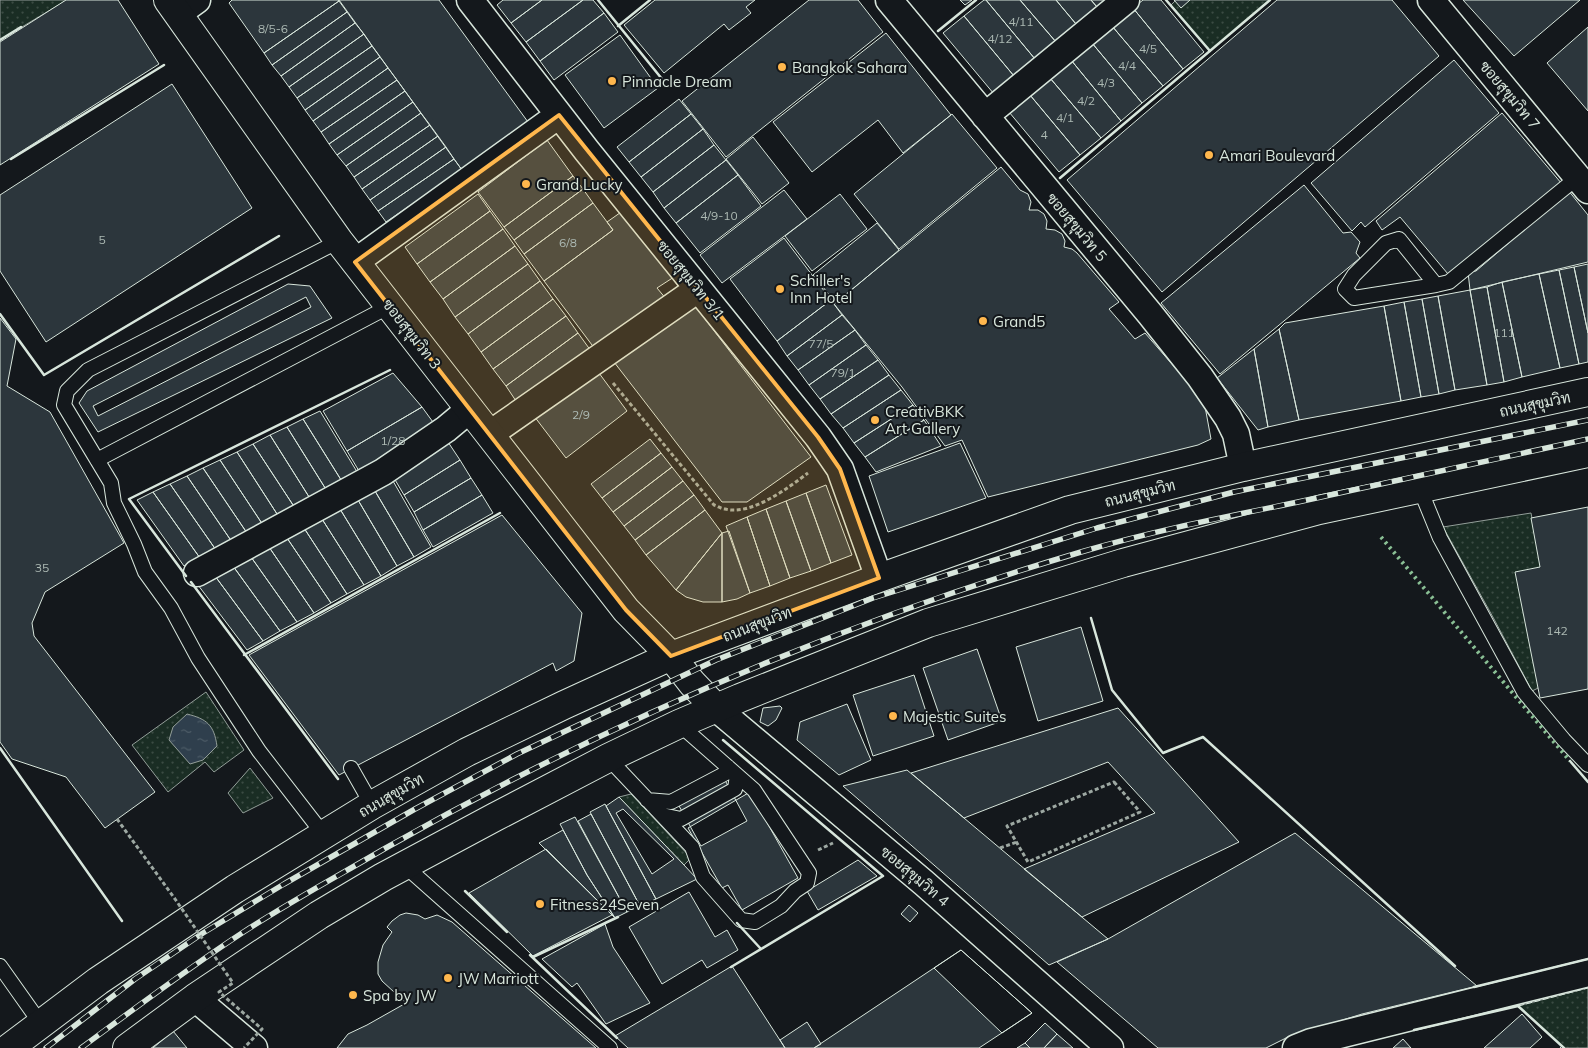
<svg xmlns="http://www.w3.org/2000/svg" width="1588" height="1048" font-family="Mulish,Sarabun,sans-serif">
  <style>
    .garden { fill: url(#garden-dots); stroke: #939e99 }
    .water { fill: url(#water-ripples); stroke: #939e99 }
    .building { fill: #2c363c; stroke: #d8e6dc; fill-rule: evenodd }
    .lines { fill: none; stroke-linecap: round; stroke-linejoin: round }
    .lane-casing { stroke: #d8e6dc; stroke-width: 16 }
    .street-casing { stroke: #d8e6dc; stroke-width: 29 }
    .secondary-casing { stroke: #d8e6dc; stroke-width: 30 }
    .primary-casing { stroke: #d8e6dc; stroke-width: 30 }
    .path { stroke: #9da8a2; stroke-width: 3; stroke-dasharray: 4 2.5; stroke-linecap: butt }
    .lane { stroke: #14181c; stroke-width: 14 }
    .street { stroke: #14181c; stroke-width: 26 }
    .secondary { stroke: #14181c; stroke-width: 28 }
    .primary { stroke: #14181c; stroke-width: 28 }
    .rail-casing { stroke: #d8e6dc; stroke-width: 5.5 }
    .rail { stroke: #14181c; stroke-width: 4; stroke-dasharray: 11; stroke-linecap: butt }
    .path-bridge { stroke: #9da8a2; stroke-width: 3; stroke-dasharray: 4 2.5; stroke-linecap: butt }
    .hedge { stroke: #8ac095; stroke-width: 4; stroke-dasharray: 2.5 4; stroke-linecap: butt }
    .fence { stroke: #d8e6dc; stroke-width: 1; stroke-dasharray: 6 2.5; stroke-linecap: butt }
    .wall { stroke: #d8e6dc; stroke-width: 2.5 }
    .marked { fill: #ffb74d; fill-opacity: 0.2; stroke: #ffb74d; stroke-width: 4; stroke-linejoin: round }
    .poi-dot { fill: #ffb74d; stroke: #14181c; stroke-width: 2 }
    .labels { text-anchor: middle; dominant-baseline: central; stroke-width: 4; stroke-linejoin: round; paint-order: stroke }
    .number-label { font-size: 12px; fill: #adbab4 }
    .poi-label { font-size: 15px; fill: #d8e6dc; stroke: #14181c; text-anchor: start }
    .street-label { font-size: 15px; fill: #d8e6dc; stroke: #14181c }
  </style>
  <defs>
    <pattern id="garden-dots" width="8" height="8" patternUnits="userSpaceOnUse" patternTransform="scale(1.25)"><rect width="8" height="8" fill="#1a2d24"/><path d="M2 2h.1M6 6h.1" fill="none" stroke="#3b4b43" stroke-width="1.8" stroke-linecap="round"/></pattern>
    <pattern id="water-ripples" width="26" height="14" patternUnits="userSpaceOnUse" patternTransform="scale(1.25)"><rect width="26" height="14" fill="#2f3f4d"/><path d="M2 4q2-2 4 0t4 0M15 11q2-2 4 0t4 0" fill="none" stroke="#4c5b66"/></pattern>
  </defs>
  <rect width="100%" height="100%" fill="#14181c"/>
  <path class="garden" d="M 0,0 L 67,0 L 0,40 Z
    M 1176,0 L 1270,0 L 1210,51 L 1171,5 Z
    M 1531,513 L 1561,677 L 1532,691 L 1494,619 L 1443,527 Z
    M 206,692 L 244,750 L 214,772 L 205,762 L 168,792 L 132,745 Z
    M 250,768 L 273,798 L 243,813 L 228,793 Z
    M 631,794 L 691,858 L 684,865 L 619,797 Z
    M 1588,988 L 1588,1048 L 1564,1048 L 1518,1006 Z"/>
  <path class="water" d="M 187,714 C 207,719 214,725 217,746 L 203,760 L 190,764 L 169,740 L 173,727 Z"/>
  <path class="building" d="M 66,0 L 118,0 L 159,64 L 0,165 L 0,42 Z
    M 232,0 L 338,0 L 339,1 L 264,53 L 229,3 Z
    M 339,0 L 439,0 L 528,122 L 462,170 Z
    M 503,0 L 542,0 L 511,23 L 497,5 Z
    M 542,0 L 583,0 L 526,42 L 511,23 Z
    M 583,0 L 593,0 L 604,13 L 540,61 L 526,42 Z
    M 655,0 L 755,0 L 746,7 L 751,13 L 729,30 L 724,24 L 664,73 L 624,25 Z
    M 809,0 L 858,0 L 883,32 L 726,157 L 682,101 Z
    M 960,0 L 972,0 L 965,5 Z
    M 984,0 L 986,0 L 1035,59 L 1014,76 L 964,16 Z
    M 986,0 L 1020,0 L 1056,42 L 1035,59 Z
    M 1020,0 L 1056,0 L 1076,24 L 1056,42 Z
    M 1056,0 L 1091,0 L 1097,7 L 1076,24 Z
    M 1091,0 L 1106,0 L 1097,7 Z
    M 1143,0 L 1161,0 L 1204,52 L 1183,69 L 1133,8 Z
    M 1174,0 L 1190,0 L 1181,8 Z
    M 1277,0 L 1392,0 L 1439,56 L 1162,292 L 1067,180 Z
    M 1463,0 L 1580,0 L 1514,56 Z
    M 339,1 L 347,12 L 272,65 L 264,53 Z
    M 1133,8 L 1183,69 L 1163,86 L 1112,26 Z
    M 347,12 L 355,23 L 281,76 L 272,65 Z
    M 604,13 L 618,32 L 554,80 L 540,61 Z
    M 964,16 L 1014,76 L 994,94 L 943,33 Z
    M 355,23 L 364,34 L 289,87 L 281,76 Z
    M 1112,26 L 1163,86 L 1142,103 L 1092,43 Z
    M 1588,27 L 1588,111 L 1547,63 Z
    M 886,33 L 951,115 L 903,153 L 878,120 L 812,172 L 773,122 Z
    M 364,34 L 372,46 L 297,98 L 289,87 Z
    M 620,35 L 658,88 L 604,128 L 565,75 Z
    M 1092,43 L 1142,103 L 1121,121 L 1071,60 Z
    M 372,46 L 380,57 L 305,110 L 297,98 Z
    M 380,57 L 388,68 L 313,121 L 305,110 Z
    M 1071,60 L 1121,121 L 1101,138 L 1050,78 Z
    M 1454,60 L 1499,113 L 1365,227 L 1361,222 L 1352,231 L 1311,183 Z
    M 388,68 L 397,80 L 321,132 L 313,121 Z
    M 1050,78 L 1101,138 L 1080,155 L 1030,95 Z
    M 397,80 L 405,91 L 329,144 L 321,132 Z
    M 172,84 L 252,208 L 46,342 L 0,271 L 0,195 Z
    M 405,91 L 413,102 L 337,155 L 329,144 Z
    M 1030,95 L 1080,155 L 1059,172 L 1009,112 Z
    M 679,99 L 691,114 L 629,162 L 617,147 Z
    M 413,102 L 421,113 L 346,166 L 337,155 Z
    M 421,113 L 430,125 L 354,177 L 346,166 Z
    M 1502,113 L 1562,184 L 1448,274 L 1400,217 L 1382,230 L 1376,221 Z
    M 691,114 L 703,129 L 641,177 L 629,162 Z
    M 952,114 L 997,168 L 899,249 L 854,194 Z
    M 430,125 L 438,136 L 362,189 L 354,177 Z
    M 703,129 L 714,145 L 653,192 L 641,177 Z
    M 438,136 L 446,147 L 370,200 L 362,189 Z
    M 753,137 L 789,183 L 762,204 L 726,159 Z
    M 547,140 L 573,176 L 504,227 L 478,192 Z
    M 714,145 L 726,160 L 664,208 L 653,192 Z
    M 446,147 L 454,159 L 378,211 L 370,200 Z
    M 454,159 L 462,170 L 386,222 L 378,211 Z
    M 726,160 L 738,175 L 676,223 L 664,208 Z
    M 1001,167 L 1020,190 L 1028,194 L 1031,202 L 1029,210 L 1038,210 L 1044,214 L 1047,221 L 1046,229 L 1055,230 L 1062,234 L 1065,241 L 1064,247 L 1072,249 L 1077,253 L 1119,302 L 1109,309 L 1135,339 L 1145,333 L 1204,401 L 1211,439 L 1198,445 L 988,497 L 962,440 L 945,446 L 902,387 L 834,304 Z
    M 738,175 L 761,206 L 700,253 L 676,223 Z
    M 573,176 L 583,189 L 514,240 L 504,227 Z
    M 1304,185 L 1343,233 L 1351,232 L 1360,242 L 1356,253 L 1360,258 L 1220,374 L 1161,303 Z
    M 583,189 L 593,203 L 524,254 L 514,240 Z
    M 784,190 L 807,219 L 722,283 L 700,255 Z
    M 1568,190 L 1588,215 L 1588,262 L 1470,290 L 1468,272 L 1476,271 L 1511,241 L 1508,239 Z
    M 478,194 L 490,211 L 417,264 L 405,247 Z
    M 840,194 L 867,229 L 812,271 L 785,236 Z
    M 593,203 L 613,230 L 544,281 L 524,254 Z
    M 624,210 L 674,277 L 657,288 L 667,300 L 595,349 L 544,281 L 613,230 L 607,222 Z
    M 490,211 L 503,229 L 430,282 L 417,264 Z
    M 877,223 L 899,250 L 836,303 L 813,275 Z
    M 503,229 L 515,246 L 443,299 L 430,282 Z
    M 784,238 L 831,300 L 777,341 L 730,279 Z
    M 515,246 L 528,264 L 455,317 L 443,299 Z
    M 528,264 L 540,281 L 468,334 L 455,317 Z
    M 1588,264 L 1588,333 L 1574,267 Z
    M 1574,267 L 1588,333 L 1588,362 L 1579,364 L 1559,270 Z
    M 1559,270 L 1579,364 L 1560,368 L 1539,274 Z
    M 1539,274 L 1560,368 L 1522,377 L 1502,282 Z
    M 540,281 L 553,299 L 481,352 L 468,334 Z
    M 1502,282 L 1522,377 L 1504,382 L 1487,287 Z
    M 288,284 L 310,286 L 332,318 L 98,432 L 79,403 L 87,391 ZM 306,297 L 311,307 L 98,416 L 93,406 Z
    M 1487,287 L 1504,382 L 1487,385 L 1470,290 Z
    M 1470,290 L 1487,385 L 1455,390 L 1438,296 Z
    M 1438,296 L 1455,390 L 1439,394 L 1422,299 Z
    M 553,299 L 566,316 L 493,369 L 481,352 Z
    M 1422,299 L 1439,394 L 1421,397 L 1404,302 Z
    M 831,300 L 842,315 L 787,356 L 777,341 Z
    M 692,302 L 811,457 L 747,502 L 722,502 L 614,362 Z
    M 1404,302 L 1421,397 L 1401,401 L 1384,306 Z
    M 1384,306 L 1401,401 L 1299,420 L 1279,329 L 1285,323 Z
    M 842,315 L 855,330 L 798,370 L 787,356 Z
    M 566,316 L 578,333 L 506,386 L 493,369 Z
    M 0,318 L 16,339 L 7,386 L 50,412 L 124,543 L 45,592 L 32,623 L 34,636 L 155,792 L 105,828 L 66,777 L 12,759 L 0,742 Z
    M 1279,329 L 1299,420 L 1268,427 L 1254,349 Z
    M 855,330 L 866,345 L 809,385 L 798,370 Z
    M 578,333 L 591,351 L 518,404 L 506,386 Z
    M 866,345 L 878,360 L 820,399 L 809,385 Z
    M 1254,349 L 1268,427 L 1258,430 L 1217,378 Z
    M 878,360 L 889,375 L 831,414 L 820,399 Z
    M 596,369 L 627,411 L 566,458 L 534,416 Z
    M 393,373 L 422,407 L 347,451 L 323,411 Z
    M 889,375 L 901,390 L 843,428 L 831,414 Z
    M 901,390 L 913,405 L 854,443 L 843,428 Z
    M 913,405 L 924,420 L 865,457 L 854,443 Z
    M 422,407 L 438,429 L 362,476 L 347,451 Z
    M 320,411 L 359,475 L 343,483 L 303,419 Z
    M 303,419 L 343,483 L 327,491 L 287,427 Z
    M 924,420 L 941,446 L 876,472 L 865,457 Z
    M 287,427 L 327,491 L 311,500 L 270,435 Z
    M 270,435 L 311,500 L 295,508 L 253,444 Z
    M 650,439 L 661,453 L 602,498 L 591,484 Z
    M 448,442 L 460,460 L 404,495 L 394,478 Z
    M 960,443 L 986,498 L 888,532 L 869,476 Z
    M 253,444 L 295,508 L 279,517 L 237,452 Z
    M 237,452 L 279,517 L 263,525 L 220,460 Z
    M 661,453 L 672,467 L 613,512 L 602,498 Z
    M 220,460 L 263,525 L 247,533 L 203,468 Z
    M 460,460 L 471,478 L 414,512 L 404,495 Z
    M 672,467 L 683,481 L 624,526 L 613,512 Z
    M 203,468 L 247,533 L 232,542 L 187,476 Z
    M 187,476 L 232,542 L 216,550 L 170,484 Z
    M 471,478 L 482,495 L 423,530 L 414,512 Z
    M 393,481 L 431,547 L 414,557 L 375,491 Z
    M 683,481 L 694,495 L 635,540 L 624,526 Z
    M 170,484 L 216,550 L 200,558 L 153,492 Z
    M 826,485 L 852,555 L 831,563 L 806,493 Z
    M 375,491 L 414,557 L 397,566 L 358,500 Z
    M 153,492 L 200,558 L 184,566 L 137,500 Z
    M 806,493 L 831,563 L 811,571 L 786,501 Z
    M 482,495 L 493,513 L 433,547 L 423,530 Z
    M 694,495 L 705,510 L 646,555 L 635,540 Z
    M 358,500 L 397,566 L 381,576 L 340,509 Z
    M 786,501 L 811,571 L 790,578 L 766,509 Z
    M 1588,507 L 1588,689 L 1540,698 L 1515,572 L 1540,567 L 1531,518 Z
    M 340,509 L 381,576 L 364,585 L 322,519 Z
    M 766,509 L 790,578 L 770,586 L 747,517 Z
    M 705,510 L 722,533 L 676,590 L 646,555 Z
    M 502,515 L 582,613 L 574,661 L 556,671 L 553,663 L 339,775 L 249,655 Z
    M 747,517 L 770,586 L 750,593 L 726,526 Z
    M 322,519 L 364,585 L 347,594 L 304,528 Z
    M 304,528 L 347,594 L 331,603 L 287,538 Z
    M 729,531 L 750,593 L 737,599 L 722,602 L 722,533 Z
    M 722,533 L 722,602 L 703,602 L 686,597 L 676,590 Z
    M 287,538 L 331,603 L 314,613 L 269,547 Z
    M 269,547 L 314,613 L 297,622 L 251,557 Z
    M 251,557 L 297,622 L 280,631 L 233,566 Z
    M 233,566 L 280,631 L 263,641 L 215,576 Z
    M 215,576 L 263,641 L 247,650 L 198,585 Z
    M 1081,627 L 1103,701 L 1038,721 L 1016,647 Z
    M 977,649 L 1002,721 L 948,740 L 923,668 Z
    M 914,675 L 934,736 L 873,756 L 853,695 Z
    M 847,704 L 871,760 L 839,775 L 797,740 L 800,722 Z
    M 780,706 L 782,708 L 776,720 L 768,726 L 760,722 L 763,708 Z
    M 1118,708 L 1239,842 L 1082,917 L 1024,869 L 1155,813 L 1108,762 L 964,818 L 911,773 Z
    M 719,769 L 747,821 L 701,846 L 673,795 Z
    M 907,770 L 964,818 L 1108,939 L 1049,965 L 843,786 Z
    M 750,792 L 798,878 L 742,910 L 728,885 L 722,888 L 688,828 Z
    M 619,797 L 684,865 L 697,879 L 656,899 L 606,806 Z
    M 605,804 L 656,899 L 640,906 L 590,812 Z
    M 623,809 L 674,859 L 652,874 L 616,813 Z
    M 591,814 L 640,906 L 627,912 L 578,821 Z
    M 575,817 L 627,912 L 615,918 L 587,875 L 560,824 Z
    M 563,830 L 587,875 L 615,918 L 539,843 Z
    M 1295,833 L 1477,986 L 1362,1014 L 1288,1037 L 1266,1048 L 1158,1048 L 1057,962 L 1108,939 Z
    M 546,849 L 612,915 L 533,956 L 469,893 Z
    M 858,860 L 877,876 L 818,910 L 807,891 Z
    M 689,892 L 715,937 L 727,930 L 738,950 L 707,968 L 702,960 L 662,984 L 629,927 Z
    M 909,905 L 918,913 L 910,922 L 901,914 Z
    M 406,913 L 418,915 L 425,919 L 437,915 L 452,922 L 596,1048 L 337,1048 L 348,1034 L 367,1025 L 406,1003 L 382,981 L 378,974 L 378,962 L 383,945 L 392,932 L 387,927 L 392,921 L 400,915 Z
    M 605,924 L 613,947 L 650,1003 L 606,1024 L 577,983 L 572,987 L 542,959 Z
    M 961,950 L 1032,1013 L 979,1048 L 814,1048 Z
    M 961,950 L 1032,1013 L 1002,1033 L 934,968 Z
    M 732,966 L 785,1048 L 628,1048 L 615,1036 Z
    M 1522,1014 L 1542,1037 L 1530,1048 L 1484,1048 Z
    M 807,1022 L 821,1044 L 814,1048 L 785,1048 L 780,1040 Z
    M 1045,1023 L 1057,1034 L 1044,1048 L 1030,1048 L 1025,1043 Z
    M 173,1031 L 187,1048 L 153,1048 Z
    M 1057,1034 L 1073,1048 L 1044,1048 Z
    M 1403,1039 L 1411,1048 L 1393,1048 Z
    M 1025,1043 L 1030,1048 L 1017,1048 Z"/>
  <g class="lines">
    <g class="lane-casing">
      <path id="lane" d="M 1436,285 L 1399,239 L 1386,243 L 1354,275 L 1345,289 L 1354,298 L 1436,285 L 1449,282 L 1578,177
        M 97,460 L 390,306
        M 1420,489 L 1440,538 L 1524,692 L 1564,740 L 1588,765
        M 608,758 L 692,847 L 703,877 L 741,920 L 755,922 L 781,906 L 795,891 L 807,883 L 809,873 L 754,790 L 679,724
        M 351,768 L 372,805
        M 647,800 L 671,802 L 726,773 L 728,767
        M 662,815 L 681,819 L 735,789 L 737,775
        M 324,835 L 259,751 L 198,658 L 171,608 L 145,572 L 134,544 L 114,503 L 111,483 L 64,405 L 67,391 L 88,370 L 339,241
        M 405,866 L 610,1048
        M 0,966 L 41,1024"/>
    </g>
    <g class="street-casing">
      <path id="street" d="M 470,0 L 587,151 L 818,437 L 840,469 L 879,578
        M 889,0 L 1150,314 L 1200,377 L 1228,418 L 1236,434 L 1243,467
        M 1431,0 L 1588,190
        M 179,13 L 197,0
        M 985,116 L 1126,0
        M 355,262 L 559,115
        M 490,434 L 698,289
        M 197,573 L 383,472 L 446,429 L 470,409
        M 716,708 L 924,883 L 1110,1048
        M 195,998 L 254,1048
        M 1296,1048 L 1311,1042 L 1588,973"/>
    </g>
    <g class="secondary-casing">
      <path id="secondary" d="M 168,0 L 339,241 L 626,610 L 671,656"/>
    </g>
    <g class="primary-casing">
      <path id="primary" d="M 671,656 L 692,683 L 716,708
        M 9,1048 L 98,981 L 235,889 L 372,805 L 467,752 L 564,705 L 671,656 L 879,578 L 1070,510 L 1243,467 L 1588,392
        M 127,1048 L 195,998 L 319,915 L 383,877 L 495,817 L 608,758 L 679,724 L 740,698 L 928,623 L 1123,563 L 1319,510 L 1588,453"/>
    </g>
    <path class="path" d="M 613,383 L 714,505 C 718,506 721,509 725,509 C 751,516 788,488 808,473
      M 1114,782 L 1140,812 L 1028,862 L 1007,826 Z
      M 1000,848 L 1017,842
      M 818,850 L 833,843"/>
    <use href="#lane" class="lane"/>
    <use href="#street" class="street"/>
    <use href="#secondary" class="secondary"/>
    <use href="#primary" class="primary"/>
    <g class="rail-casing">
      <path id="rail" d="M 46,1048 L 135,979 L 203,933 L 284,884 L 415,809 L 517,754 L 716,660 L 873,598 L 1097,528 L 1234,492 L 1588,420
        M 81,1048 C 134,1009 187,969 242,933 C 288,903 336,877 384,849 C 604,724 838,624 1081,552 C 1152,531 1225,517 1298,502 C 1394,481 1491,460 1588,439"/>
    </g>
    <use href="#rail" class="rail"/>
    <path class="path-bridge" d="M 117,819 L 175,899 L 233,983 L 219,992 L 262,1029 L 244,1048"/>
    <path class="hedge" d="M 1381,537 L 1570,761"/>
    <path class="fence" d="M 1518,1006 L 1588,988
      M 1560,1048 L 1562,1046"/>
    <path class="wall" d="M 598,0 L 662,79
      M 1166,0 L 1210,51
      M 618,26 L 650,0
      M 938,31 L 976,0
      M 0,40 L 21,27
      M 11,159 L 164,65
      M 1060,178 L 1270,0
      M 0,314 L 44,375 L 279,236
      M 186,576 L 129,499 L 390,370
      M 191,582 L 338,779
      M 1091,618 L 1112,690 L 1163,753 L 1203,737 L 1455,966
      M 244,655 L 500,513
      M 723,740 L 883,876 L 731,967
      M 0,748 L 122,921
      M 1570,761 L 1588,782
      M 465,891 L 507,932
      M 737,923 L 761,949
      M 530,955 L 617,1038
      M 533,957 L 618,917
      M 1474,987 L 1588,959
      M 1414,1030 L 1518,1006 L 1564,1048"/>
  </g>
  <path class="marked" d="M 559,115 L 818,437 L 840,469 L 879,578 L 671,656 L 626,610 L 355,262 Z"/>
  <g class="poi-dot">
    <circle cx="782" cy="67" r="5"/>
    <circle cx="612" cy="81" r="5"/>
    <circle cx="1209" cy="155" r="5"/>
    <circle cx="526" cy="184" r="5"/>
    <circle cx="780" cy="289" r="5"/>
    <circle cx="983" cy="321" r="5"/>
    <circle cx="875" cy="420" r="5"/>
    <circle cx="893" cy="716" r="5"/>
    <circle cx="540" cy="904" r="5"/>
    <circle cx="448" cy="978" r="5"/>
    <circle cx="353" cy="995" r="5"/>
  </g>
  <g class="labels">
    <g class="number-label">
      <text x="1021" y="21">4/11</text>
      <text x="273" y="28">8/5-6</text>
      <text x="1000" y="38">4/12</text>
      <text x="1148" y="48">4/5</text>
      <text x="1127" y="65">4/4</text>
      <text x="1106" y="82">4/3</text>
      <text x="1086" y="100">4/2</text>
      <text x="1065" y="117">4/1</text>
      <text x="1044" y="134">4</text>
      <text x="719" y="215">4/9-10</text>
      <text x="102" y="239">5</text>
      <text x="568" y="242">6/8</text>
      <text x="1504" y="332">111</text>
      <text x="821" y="343">77/5</text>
      <text x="843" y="372">79/1</text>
      <text x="581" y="414">2/9</text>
      <text x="393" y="440">1/28</text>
      <text x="42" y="567">35</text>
      <text x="1557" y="630">142</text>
    </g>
    <g class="poi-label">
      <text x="792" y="67">Bangkok Sahara</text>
      <text x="622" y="81">Pinnacle Dream</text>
      <text x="1219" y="155">Amari Boulevard</text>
      <text x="536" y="184">Grand Lucky</text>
      <text x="790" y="280">Schiller's<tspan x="790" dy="17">Inn Hotel</tspan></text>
      <text x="993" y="321">Grand5</text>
      <text x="885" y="411">CreativBKK<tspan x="885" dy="17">Art Gallery</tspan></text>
      <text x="903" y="716">Majestic Suites</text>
      <text x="550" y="904">Fitness24Seven</text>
      <text x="458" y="978">JW Marriott</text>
      <text x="363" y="995">Spa by JW</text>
    </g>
    <g class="street-label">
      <text transform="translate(1510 95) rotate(50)">ซอยสุขุมวิท 7</text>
      <text transform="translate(1077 227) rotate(50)">ซอยสุขุมวิท 5</text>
      <text transform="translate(691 280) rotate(51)">ซอยสุขุมวิท 3/1</text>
      <text transform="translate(412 334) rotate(52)">ซอยสุขุมวิท 3</text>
      <text transform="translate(1535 404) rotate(-12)">ถนนสุขุมวิท</text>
      <text transform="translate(1140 493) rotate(-14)">ถนนสุขุมวิท</text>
      <text transform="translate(757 624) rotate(-21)">ถนนสุขุมวิท</text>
      <text transform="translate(391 795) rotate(-30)">ถนนสุขุมวิท</text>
      <text transform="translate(915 876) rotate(40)">ซอยสุขุมวิท 4</text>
    </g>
  </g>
</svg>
